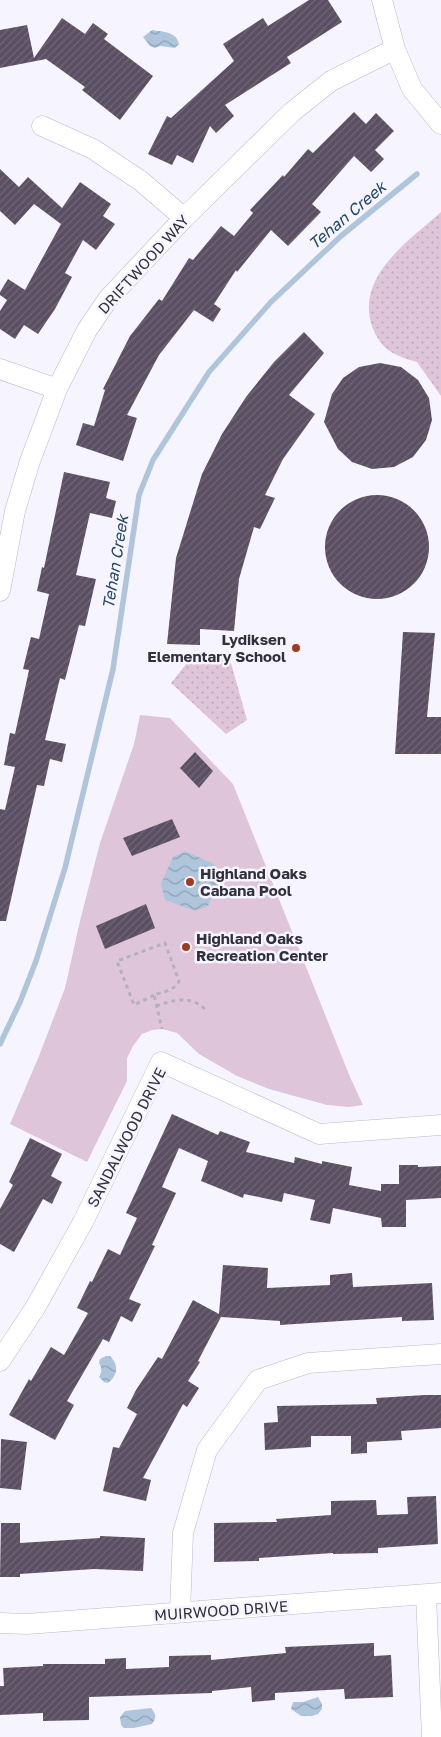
<svg xmlns="http://www.w3.org/2000/svg" width="441" height="1737" font-family="'Golos Text',sans-serif">
  <style>
    .grass { fill: url(#grass-dots) }
    .pitch { fill: #dec5d9 }
    .water { fill: url(#water-waves) }
    .lines { fill: none; stroke-linecap: round; stroke-linejoin: round }
    .stream { stroke: #aec5dc; stroke-width: 5.5 }
    .building { fill: url(#building-hatch) }
    .minor-casing { stroke: #bbb8d0; stroke-width: 21 }
    .path { stroke: #b3b2bc; stroke-width: 3; stroke-dasharray: 4 4; stroke-linecap: butt }
    .minor { stroke: #fff; stroke-width: 20 }
    .poi-dot { fill: #a1391d; stroke: #f6f5ff; stroke-width: 2 }
    .labels { text-anchor: middle; dominant-baseline: central; stroke-width: 5; stroke-linejoin: round; paint-order: stroke }
    .street-label { font-size: 15px; fill: #32313b; stroke: #f6f5ff }
    .poi-label { font-size: 15px; font-weight: bold; fill: #32313b; stroke: #f6f5ff; text-anchor: start }
    .water-label { font-size: 16px; font-style: italic; fill: #224667; stroke: #f6f5ff }
  </style>
  <defs>
    <pattern id="grass-dots" width="8" height="8" patternUnits="userSpaceOnUse" patternTransform="scale(1.25)"><rect width="8" height="8" fill="#dec5d9"/><path d="M2 2h.1M6 6h.1" fill="none" stroke="#bfaabb" stroke-width="1.8" stroke-linecap="round"/></pattern>
    <pattern id="water-waves" width="16" height="10" patternUnits="userSpaceOnUse" patternTransform="scale(1.25)"><rect width="16" height="10" fill="#aec5dc"/><path d="M0 5q4-4 8 0t8 0" fill="none" stroke="#8ea1b4"/></pattern>
    <pattern id="building-hatch" width="6" height="6" patternUnits="userSpaceOnUse" patternTransform="scale(1.25)"><rect width="6" height="6" fill="#5b5063"/><path d="M-1 1l2-2M0 6l6-6M5 7l2-2" fill="none" stroke="#706776"/></pattern>
  </defs>
  <rect width="100%" height="100%" fill="#f6f5ff"/>
  <path class="grass" d="M 441,212 L 441,396 L 417,362 C 394,356 380,349 372,326 C 355,276 410,240 441,212 Z
    M 229,656 L 247,720 L 226,734 L 171,683 L 191,658 Z"/>
  <path class="pitch" d="M 140,715 L 170,718 L 233,784 L 350,1077 L 363,1105 L 349,1107 L 327,1105 L 269,1089 L 237,1076 L 199,1054 L 177,1033 L 162,1029 L 152,1030 L 142,1034 L 133,1046 L 127,1058 L 127,1081 L 87,1162 L 10,1124 L 39,1056 L 65,988 L 80,921 L 100,843 L 134,744 Z"/>
  <path class="water" d="M 152,30 C 163,32 176,31 179,44 L 175,48 L 160,46 L 155,48 L 150,46 L 143,37 Z
    M 185,851 L 214,864 L 220,880 L 208,906 L 195,911 L 165,900 L 161,884 L 173,857 Z
    M 106,1356 L 110,1356 C 119,1365 118,1375 108,1383 L 104,1382 L 99,1377 C 102,1372 102,1368 99,1363 L 100,1359 Z
    M 318,1697 L 322,1704 L 322,1709 L 318,1714 L 312,1716 L 301,1716 L 291,1709 L 293,1702 L 303,1702 Z
    M 151,1708 C 156,1714 157,1717 152,1724 L 134,1728 L 124,1728 L 121,1725 L 120,1717 L 125,1711 Z"/>
  <g class="lines">
    <path class="stream" d="M 0,1044 L 20,1002 L 36,961 L 65,868 L 113,669 L 139,495 L 153,460 L 209,372 L 271,302 L 341,236 L 417,174"/>
  </g>
  <path class="building" d="M 309,0 L 328,0 L 342,22 L 287,57 L 291,63 L 225,105 L 234,116 L 216,133 L 210,126 L 193,163 L 177,155 L 172,165 L 148,154 L 167,116 L 171,118 L 234,61 L 223,44 L 263,18 L 268,26 Z
    M 62,18 L 85,34 L 93,23 L 108,34 L 104,39 L 153,76 L 120,120 L 82,90 L 85,87 L 46,59 L 0,68 L 0,30 L 27,25 L 34,58 Z
    M 354,112 L 366,124 L 376,113 L 394,131 L 375,150 L 384,159 L 371,172 L 354,156 L 312,204 L 321,212 L 288,246 L 271,230 L 237,272 L 236,270 L 214,304 L 221,309 L 213,322 L 194,310 L 159,355 L 127,415 L 137,418 L 123,461 L 76,445 L 83,423 L 94,426 L 105,390 L 103,389 L 130,336 L 159,299 L 162,301 L 189,258 L 193,260 L 221,226 L 234,236 L 253,213 L 250,210 L 283,175 L 284,177 L 308,149 L 313,153 Z
    M 0,169 L 19,187 L 28,177 L 62,208 L 80,182 L 111,204 L 103,216 L 115,224 L 96,250 L 83,240 L 65,273 L 72,277 L 55,309 L 38,334 L 24,325 L 15,339 L 0,329 L 0,311 L 7,300 L 0,295 L 0,292 L 8,279 L 25,290 L 61,224 L 34,204 L 15,225 L 0,211 Z
    M 304,332 L 324,353 L 289,395 L 315,414 L 283,459 L 265,495 L 275,498 L 260,529 L 254,527 L 239,579 L 234,631 L 200,629 L 200,645 L 167,644 L 176,558 L 202,474 L 222,434 L 246,397 L 274,362 Z
    M 380,363 L 401,367 L 418,380 L 429,398 L 432,420 L 426,440 L 413,457 L 394,467 L 372,469 L 352,462 L 338,449 L 324,422 L 332,394 L 343,378 L 359,367 Z
    M 64,472 L 110,482 L 106,498 L 116,501 L 112,518 L 90,513 L 76,575 L 96,579 L 85,626 L 79,625 L 65,680 L 60,678 L 45,740 L 66,744 L 62,762 L 50,759 L 44,786 L 37,785 L 6,921 L 0,921 L 0,809 L 5,810 L 15,767 L 4,765 L 10,733 L 15,734 L 29,670 L 23,669 L 31,637 L 39,639 L 49,594 L 37,591 L 42,567 L 44,568 Z
    M325 547a52 52 0 1 1 104 0a52 52 0 1 1-104 0Z
    M 403,632 L 435,633 L 427,717 L 441,717 L 441,754 L 395,754 Z
    M 195,752 L 213,771 L 199,788 L 180,768 Z
    M 172,819 L 180,837 L 132,856 L 123,838 Z
    M 146,904 L 155,928 L 105,949 L 96,926 Z
    M 172,1114 L 218,1135 L 220,1131 L 250,1142 L 246,1152 L 294,1163 L 295,1157 L 322,1164 L 322,1161 L 352,1167 L 349,1185 L 381,1191 L 381,1184 L 399,1184 L 399,1165 L 418,1165 L 418,1167 L 441,1166 L 441,1198 L 406,1200 L 406,1227 L 382,1227 L 381,1218 L 333,1208 L 330,1224 L 310,1220 L 315,1200 L 284,1193 L 282,1202 L 244,1194 L 243,1198 L 201,1181 L 208,1161 L 179,1148 L 162,1187 L 176,1193 L 152,1245 L 155,1246 L 129,1299 L 141,1304 L 132,1322 L 121,1316 L 109,1342 L 103,1339 L 67,1401 L 74,1405 L 55,1440 L 9,1415 L 29,1379 L 31,1381 L 51,1347 L 64,1355 L 88,1313 L 77,1308 L 90,1281 L 92,1282 L 108,1249 L 120,1255 L 137,1218 L 126,1213 Z
    M 30,1138 L 62,1154 L 51,1176 L 62,1182 L 52,1204 L 43,1199 L 14,1252 L 0,1244 L 0,1209 L 13,1185 L 9,1182 Z
    M 223,1265 L 268,1268 L 267,1288 L 330,1285 L 330,1275 L 352,1273 L 353,1287 L 432,1283 L 434,1320 L 402,1321 L 402,1317 L 280,1325 L 280,1321 L 221,1317 L 198,1361 L 200,1362 L 188,1381 L 199,1388 L 187,1407 L 183,1404 L 143,1478 L 151,1480 L 146,1501 L 103,1491 L 113,1447 L 119,1448 L 137,1414 L 127,1408 L 136,1390 L 158,1357 L 162,1359 L 193,1300 L 219,1314 Z
    M 425,1395 L 441,1395 L 441,1428 L 401,1431 L 402,1440 L 367,1442 L 367,1453 L 351,1454 L 351,1436 L 311,1436 L 311,1447 L 265,1450 L 264,1423 L 278,1422 L 277,1406 L 377,1404 L 376,1398 Z
    M 1,1439 L 27,1442 L 21,1490 L 0,1488 Z
    M 436,1496 L 438,1544 L 378,1548 L 378,1553 L 333,1554 L 333,1553 L 259,1558 L 259,1561 L 214,1562 L 214,1523 L 277,1522 L 276,1519 L 331,1515 L 331,1501 L 376,1500 L 377,1515 L 408,1514 L 407,1497 Z
    M 1,1523 L 20,1523 L 20,1543 L 100,1538 L 100,1536 L 145,1538 L 143,1571 L 94,1569 L 20,1574 L 20,1577 L 0,1577 Z
    M 374,1643 L 374,1656 L 391,1655 L 393,1697 L 345,1699 L 344,1689 L 275,1693 L 275,1700 L 252,1702 L 251,1687 L 212,1691 L 212,1693 L 89,1697 L 89,1720 L 43,1721 L 43,1713 L 0,1715 L 0,1686 L 4,1686 L 3,1668 L 43,1666 L 43,1664 L 105,1664 L 105,1659 L 126,1658 L 126,1669 L 169,1667 L 169,1656 L 211,1655 L 211,1660 L 286,1653 L 285,1647 Z"/>
  <g class="lines">
    <g class="minor-casing">
      <path id="minor" d="M 382,0 L 395,49 L 412,89 L 441,124
        M 42,126 L 93,149 L 141,181 L 184,218
        M 0,369 L 57,389
        M 0,591 L 15,511 L 30,461 L 57,389 L 87,330 L 108,299 L 184,218 L 292,112 L 331,81 L 395,49
        M 0,1361 L 35,1308 L 83,1222 L 161,1062 L 319,1134 L 441,1125
        M 426,1595 L 432,1737
        M 180,1612 L 183,1533 L 207,1450 L 258,1380 L 308,1363 L 441,1354
        M 0,1623 L 27,1624 L 441,1593"/>
    </g>
    <path class="path" d="M 154,995 L 134,1005 L 117,961 L 165,943 L 179,981 C 176,990 162,992 154,995 L 162,1029
      M 156,1006 C 174,1000 189,995 205,1009"/>
    <use href="#minor" class="minor"/>
  </g>
  <g class="poi-dot">
    <circle cx="296" cy="648" r="5"/>
    <circle cx="190" cy="882" r="5"/>
    <circle cx="186" cy="947" r="5"/>
  </g>
  <g class="labels">
    <g class="street-label">
      <text transform="translate(143 264) rotate(-48)">DRIFTWOOD WAY</text>
      <text transform="translate(126 1137) rotate(-63)">SANDALWOOD DRIVE</text>
      <text transform="translate(221 1610) rotate(-4)">MUIRWOOD DRIVE</text>
    </g>
    <g class="poi-label">
      <text x="286" y="639" text-anchor="end">Lydiksen<tspan x="286" dy="17">Elementary School</tspan></text>
      <text x="200" y="873">Highland Oaks<tspan x="200" dy="17">Cabana Pool</tspan></text>
      <text x="196" y="938">Highland Oaks<tspan x="196" dy="17">Recreation Center</tspan></text>
    </g>
    <g class="water-label">
      <text transform="translate(347 215) rotate(-40)">Tehan Creek</text>
      <text transform="translate(115 562) rotate(-81)">Tehan Creek</text>
    </g>
  </g>
</svg>
